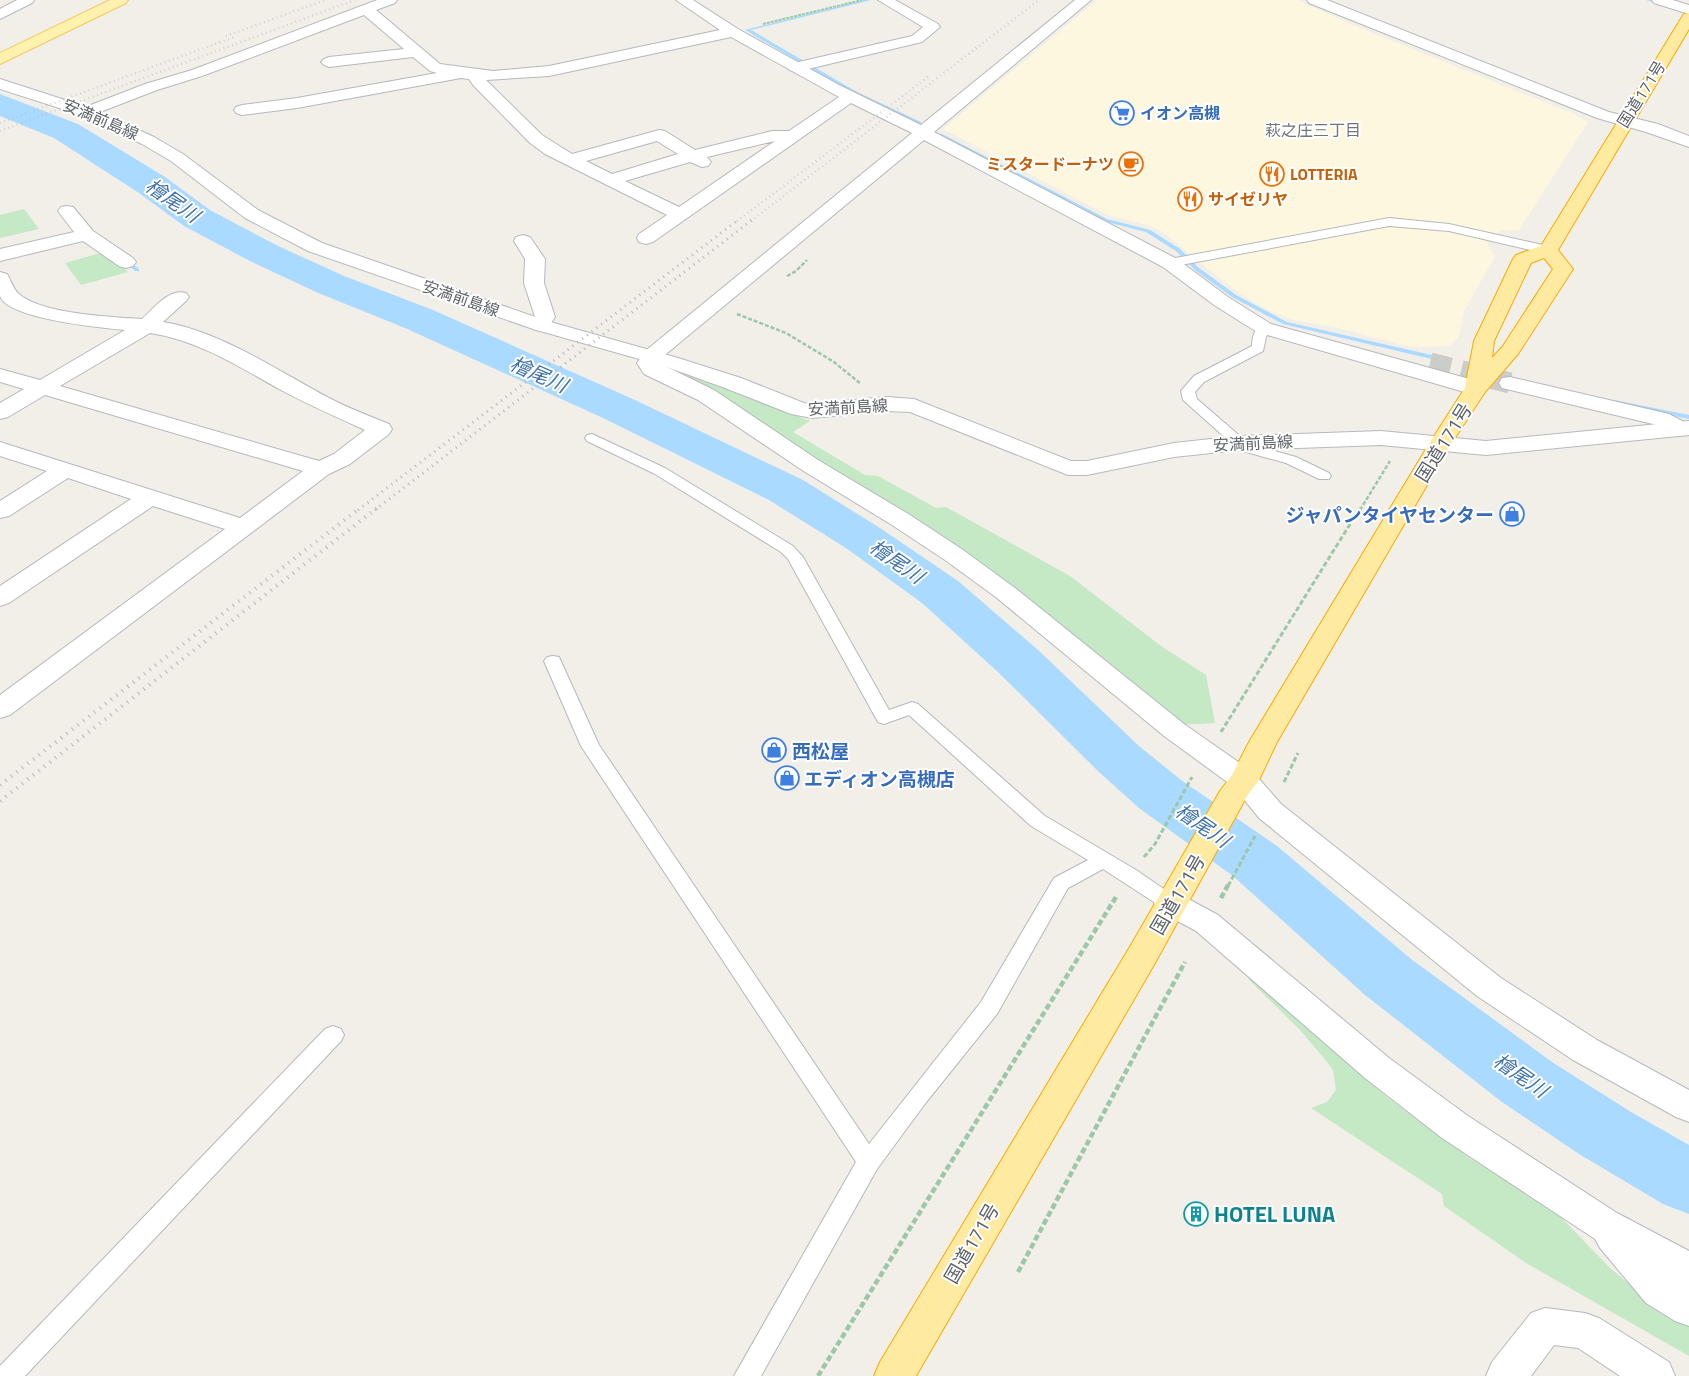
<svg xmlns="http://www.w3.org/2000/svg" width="1689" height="1376" font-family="'Titillium Web','Noto Sans JP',sans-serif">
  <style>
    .commercial { fill: #fef7e0 }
    .green { fill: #c5e8c5 }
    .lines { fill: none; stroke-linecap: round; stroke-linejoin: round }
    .stream { fill: #aadaff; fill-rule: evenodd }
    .river { fill: #aadaff; fill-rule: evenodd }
    .minor-tunnel { stroke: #ccccc8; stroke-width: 21; stroke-dasharray: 21 11; stroke-linecap: butt }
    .service-casing { stroke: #b5b8bc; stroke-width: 2 }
    .minor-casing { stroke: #b5b8bc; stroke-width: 2 }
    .tertiary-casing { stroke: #b5b8bc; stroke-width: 2 }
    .secondary-casing { stroke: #b6babf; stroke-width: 2 }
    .primary-casing { stroke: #f2c960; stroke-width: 2 }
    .trunk-casing { stroke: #f9ab00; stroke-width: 2 }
    .path-far3 { stroke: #9cc7a9; stroke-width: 2; stroke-dasharray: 3 1; stroke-linecap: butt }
    .path-far2 { stroke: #9cc7a9; stroke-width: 2.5; stroke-dasharray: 4 2; stroke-linecap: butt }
    .path-far1 { stroke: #9cc7a9; stroke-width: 3; stroke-dasharray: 5 2.5; stroke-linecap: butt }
    .path { stroke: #9cc7a9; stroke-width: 4.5; stroke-dasharray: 6 3; stroke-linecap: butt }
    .service { fill: #fff; fill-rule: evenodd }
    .minor { fill: #fff; fill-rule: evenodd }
    .tertiary { fill: #fff; fill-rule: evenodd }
    .secondary { fill: #fff; fill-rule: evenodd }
    .primary { fill: #fff2af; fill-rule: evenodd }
    .trunk { fill: #feeaa1; fill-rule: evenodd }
    .rail-far2 { stroke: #b6b7b8; stroke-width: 2.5; stroke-dasharray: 0.5 4; stroke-linecap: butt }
    .rail-far1 { stroke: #b6b7b8; stroke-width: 3; stroke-dasharray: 1 5; stroke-linecap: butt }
    .rail { stroke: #b6b7b8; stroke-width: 4; stroke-dasharray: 1 6; stroke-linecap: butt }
    .labels { text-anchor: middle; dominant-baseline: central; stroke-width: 4; stroke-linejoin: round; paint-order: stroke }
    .far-street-label { font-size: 16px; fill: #5f6368; stroke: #fff }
    .far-shop-label { font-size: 16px; font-weight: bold; fill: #366cbe; stroke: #fff; text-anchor: start }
    .far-neighbourhood-label { font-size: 16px; fill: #70757a; stroke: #fff }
    .far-food-label { font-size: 16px; font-weight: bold; fill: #c56008; stroke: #fff; text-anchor: start }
    .street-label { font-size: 19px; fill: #5f6368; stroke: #fff }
    .shop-label { font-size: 19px; font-weight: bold; fill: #366cbe; stroke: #fff; text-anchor: start }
    .water-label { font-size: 20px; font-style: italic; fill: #4174aa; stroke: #fff }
    .near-culture-label { font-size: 22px; font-weight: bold; fill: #0d838f; stroke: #fff; text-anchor: start }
  </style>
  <rect width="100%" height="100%" fill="#f1efe8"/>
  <path class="commercial" d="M 1097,0 L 1297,0 L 1355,26 L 1576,115 L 1588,122 L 1519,230 L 1500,231 L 1487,244 L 1495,256 L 1464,311 L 1459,336 L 1450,346 L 1412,347 L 1334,327 L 1298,321 L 1276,314 L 1237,292 L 1160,230 L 1151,226 L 1108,215 L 943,129 Z"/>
  <path class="green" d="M 24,209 L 39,229 L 0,238 L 0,215 Z
    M 104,252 L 128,272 L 81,285 L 65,263 Z
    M 670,368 L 810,421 L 793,432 L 865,475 L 878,476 L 936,508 L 946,507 L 1070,576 L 1161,646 L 1206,675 L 1215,723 L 1179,725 L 1015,593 Z
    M 1250,978 L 1388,1098 L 1471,1159 L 1550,1206 L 1608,1266 L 1643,1296 L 1689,1324 L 1689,1356 L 1526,1263 L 1444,1206 L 1442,1194 L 1311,1108 L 1327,1102 L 1336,1090 L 1333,1070 L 1323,1057 L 1300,1030 L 1248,979 Z"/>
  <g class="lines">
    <path class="stream" d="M 864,0 L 871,0 L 751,30 L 857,92 L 921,122 L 921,124 L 917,124 L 853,94 L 745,30 Z
      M 1646,0 L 1653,0 L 1666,5 L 1664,6 Z
      M 938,134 L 942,134 L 1107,219 L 1150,230 L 1180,249 L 1199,268 L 1236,295 L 1287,322 L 1436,356 L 1439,358 L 1436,360 L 1283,324 L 1232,297 L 1195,270 L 1176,251 L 1146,232 L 1103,221 L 938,136 Z
      M 122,258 L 126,258 L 139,269 L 139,271 L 135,271 L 122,260 Z
      M 1614,400 L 1689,415 L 1689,419 L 1612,403 L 1611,402 Z"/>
    <path class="river" d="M 0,94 L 78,124 L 165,177 L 210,210 L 276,245 L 344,276 L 433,310 L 635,400 L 803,480 L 880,528 L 958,581 L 1037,649 L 1139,746 L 1181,780 L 1277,846 L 1411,959 L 1552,1062 L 1631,1112 L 1689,1145 L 1689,1214 L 1663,1204 L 1579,1154 L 1502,1102 L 1365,995 L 1233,876 L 1139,808 L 1099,772 L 999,673 L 922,603 L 846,548 L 769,500 L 603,418 L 405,328 L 316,292 L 250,261 L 184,226 L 139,193 L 54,138 L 0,116 Z"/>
    <path class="minor-tunnel" d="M 1430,363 L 1510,383"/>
    <g class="service-casing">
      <path id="service" d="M 1389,218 L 1449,224 L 1552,247 L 1554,250 L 1548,254 L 1449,231 L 1389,226 L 1170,267 L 1164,263 L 1170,259 Z
        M 1264,324 L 1271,328 L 1266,337 L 1263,351 L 1204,382 L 1195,392 L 1197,399 L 1249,444 L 1296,457 L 1329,473 L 1331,476 L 1329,479 L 1319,479 L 1286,463 L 1239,450 L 1183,400 L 1181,391 L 1194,376 L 1252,346 C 1252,337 1255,326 1264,324 Z
        M 592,434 L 665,468 L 793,546 L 803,557 L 889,710 L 912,702 L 918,704 L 1045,816 L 1136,870 L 1177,898 L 1180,903 L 1177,908 L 1170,910 L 1163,908 L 1103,869 L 1068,888 L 997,1014 L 924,1105 L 877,1169 L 761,1376 L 734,1376 L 856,1162 L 581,746 L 544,661 L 547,657 L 553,656 L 559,657 L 599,745 L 869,1144 L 981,1002 L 1054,878 L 1088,860 L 1031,826 L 909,715 L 884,724 L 878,722 L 788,559 L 781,552 L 655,474 L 587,441 L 585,438 L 587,435 Z
        M 333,1026 L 341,1029 L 344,1035 L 341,1041 L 25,1376 L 0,1376 L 0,1366 L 325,1029 Z"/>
    </g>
    <g class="minor-casing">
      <path id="minor" d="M 17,0 L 34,0 L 32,3 L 0,19 L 0,9 Z
        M 377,0 L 397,0 L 395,3 L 376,10 L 440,64 L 493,71 L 549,66 L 720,30 L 676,0 L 693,0 L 738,29 L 839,85 L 921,125 L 1075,0 L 1091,0 L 934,132 L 1177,259 L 1228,297 L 1271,324 L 1484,383 L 1487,388 L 1484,393 L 1476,394 L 1468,393 L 1257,332 L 1214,305 L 1163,267 L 924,140 L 660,359 L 659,363 L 714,390 L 818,460 L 910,515 L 963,550 L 1015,588 L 1184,724 L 1254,773 L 1281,804 L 1501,978 L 1597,1040 L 1689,1090 L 1689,1122 L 1676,1117 L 1573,1060 L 1477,996 L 1259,818 L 1234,787 L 1164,736 L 997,598 L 945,560 L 892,525 L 802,470 L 698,400 L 644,374 L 637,363 L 644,352 L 912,133 L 851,103 L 653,242 L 646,244 L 639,242 L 637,238 L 639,234 L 667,215 L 545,154 L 530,143 L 473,85 L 469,79 L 461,78 L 297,108 L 242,115 L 236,113 L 234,110 L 236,107 L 242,105 L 297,98 L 437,73 L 430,71 L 413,57 L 329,67 L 324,65 L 321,62 L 324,59 L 329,57 L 404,49 L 364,15 L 202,76 L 157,90 L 95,114 L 83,114 L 81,111 L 83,108 L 145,84 L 192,70 ZM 731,37 L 839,97 L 789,131 L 772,131 L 695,150 L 665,131 L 659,130 L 572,154 L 542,135 L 486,80 L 549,76 ZM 657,141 L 678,154 L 612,174 L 586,161 ZM 775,141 L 679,207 L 625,181 L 690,162 L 702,167 L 708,166 L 711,162 L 707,157 Z
        M 1307,0 L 1327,0 L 1609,112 L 1658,124 L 1689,136 L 1689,147 L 1646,132 L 1597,118 L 1309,3 Z
        M 1652,0 L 1673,0 L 1689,5 L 1689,14 L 1654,3 Z
        M 67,206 L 73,207 L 93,231 L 133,258 L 136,262 L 133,266 L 126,268 L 119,266 L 83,241 L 0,261 L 0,249 L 74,232 L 58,211 L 61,207 Z
        M 523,235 L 530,237 L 545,259 L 544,283 L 555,317 L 547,329 L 540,331 L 533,329 L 530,325 L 535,317 L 524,283 L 525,259 L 514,241 L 516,237 Z
        M 0,272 L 7,274 C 11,280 13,289 19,294 C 41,314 112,317 142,319 C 154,308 169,288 186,293 L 189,297 L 186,301 L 163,322 C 220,331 278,371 329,398 C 348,408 369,416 389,424 L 392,429 L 389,434 L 350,464 L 329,474 L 10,715 L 0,718 L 0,695 L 225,529 L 153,506 L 9,603 L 0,606 L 0,586 L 131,499 L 68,478 L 9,516 L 0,518 L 0,501 L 47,471 L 0,456 L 0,442 L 240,518 L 303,471 L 45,395 L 8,417 L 0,419 L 0,403 L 24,389 L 0,382 L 0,369 L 40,380 L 125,330 C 103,328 7,319 0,296 C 0,289 0,279 0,272 ZM 150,333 C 197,340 238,366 279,389 C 307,404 336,417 365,430 L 334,454 L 319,461 L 60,386 Z
        M 1510,377 L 1669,414 L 1688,424 L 1689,432 L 1680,436 L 1653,424 L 1502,388 L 1499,383 L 1502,378 Z
        M 1170,892 L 1181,895 L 1218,915 L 1389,1058 L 1468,1116 L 1617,1213 L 1689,1251 L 1689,1326 L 1675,1321 L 1646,1303 L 1600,1248 L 1595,1239 L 1442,1138 L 1365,1078 L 1196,931 L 1159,911 L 1154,903 L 1159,895 Z
        M 1545,1308 L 1585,1313 L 1599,1318 L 1669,1362 L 1675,1376 L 1620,1376 L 1578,1348 L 1554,1345 L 1531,1376 L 1486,1376 L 1492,1362 L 1531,1313 Z"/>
    </g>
    <g class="tertiary-casing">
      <path id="tertiary" d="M 878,0 L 895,0 L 938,24 L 940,27 L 922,42 L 795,72 L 790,70 L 787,67 L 790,64 L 912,36 L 923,27 Z"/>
    </g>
    <g class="secondary-casing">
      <path id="secondary" d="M 0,79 L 93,109 L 154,137 L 183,154 L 258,210 L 322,243 L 547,321 L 678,358 L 741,378 L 804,403 L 812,404 L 887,397 L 914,399 L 1071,461 L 1087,461 L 1174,443 L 1239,436 L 1381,431 L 1486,441 L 1689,421 L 1689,435 L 1486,455 L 1381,445 L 1239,450 L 1174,457 L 1087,475 L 1068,475 L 910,412 L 887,411 L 812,418 L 791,414 L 725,388 L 664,366 L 533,329 L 308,251 L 245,218 L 171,161 L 142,144 L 81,115 L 0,89 Z"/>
    </g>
    <g class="primary-casing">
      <path id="primary" d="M 110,0 L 128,0 L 126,3 L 0,64 L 0,53 Z"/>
    </g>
    <g class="trunk-casing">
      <path id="trunk" d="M 1689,13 L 1689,29 L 1558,250 L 1573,269 L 1518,354 L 1485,392 L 1451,444 L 1277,742 L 1259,780 L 1247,796 L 1155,963 L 916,1376 L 874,1376 L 880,1362 L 1131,945 L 1220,791 L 1232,775 L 1249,742 L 1429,444 L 1465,388 L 1474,341 L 1513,259 L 1516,255 L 1541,246 L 1682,17 L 1684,14 ZM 1544,258 L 1553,269 L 1503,346 L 1492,358 L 1494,341 L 1531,263 Z"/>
    </g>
    <path class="path-far3" d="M 763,24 L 862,0"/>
    <path class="path-far2" d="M 787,276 L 796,271 L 807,260
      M 737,314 L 786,333 L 834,362 L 861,384
      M 1360,510 L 1390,461"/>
    <path class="path-far1" d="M 1221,732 L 1360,508
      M 1284,782 L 1298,753
      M 1144,857 L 1155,844 L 1192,777
      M 1228,886 L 1255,836"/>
    <path class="path" d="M 1221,898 L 1228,885
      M 1018,1272 L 1185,962
      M 818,1376 L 1116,897"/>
    <use href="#service" class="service"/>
    <use href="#minor" class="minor"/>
    <use href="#tertiary" class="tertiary"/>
    <use href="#secondary" class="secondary"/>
    <use href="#primary" class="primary"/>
    <use href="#trunk" class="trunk"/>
    <path class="rail-far2" d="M 226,36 L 325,0
      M 0,123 L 234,37
      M 0,131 L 355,0
      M 737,221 L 928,77
      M 751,221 L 1039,0"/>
    <path class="rail-far1" d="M 358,510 L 738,220
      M 375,510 L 752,220"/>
    <path class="rail" d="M 0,785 L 360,508
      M 0,801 L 377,508"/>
  </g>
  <defs>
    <g id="supermarket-ring" transform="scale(1.25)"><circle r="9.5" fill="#fff" stroke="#3f7fe0" stroke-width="1.5"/><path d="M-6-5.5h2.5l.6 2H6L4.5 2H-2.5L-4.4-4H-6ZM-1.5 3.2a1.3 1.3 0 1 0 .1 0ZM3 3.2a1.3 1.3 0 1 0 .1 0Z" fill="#3f7fe0"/></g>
    <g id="cafe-ring" transform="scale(1.25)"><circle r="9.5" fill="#fff" stroke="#e8710a" stroke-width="1.5"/><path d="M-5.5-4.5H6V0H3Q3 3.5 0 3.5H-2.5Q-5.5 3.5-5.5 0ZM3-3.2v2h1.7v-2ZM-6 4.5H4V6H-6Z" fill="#e8710a"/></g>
    <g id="restaurant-ring" transform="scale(1.25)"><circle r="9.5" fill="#fff" stroke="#e8710a" stroke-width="1.5"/><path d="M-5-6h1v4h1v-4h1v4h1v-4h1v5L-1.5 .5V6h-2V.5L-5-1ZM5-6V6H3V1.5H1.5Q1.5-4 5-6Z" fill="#e8710a"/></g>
    <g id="shop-ring" transform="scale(1.25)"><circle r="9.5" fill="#fff" stroke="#3f7fe0" stroke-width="1.5"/><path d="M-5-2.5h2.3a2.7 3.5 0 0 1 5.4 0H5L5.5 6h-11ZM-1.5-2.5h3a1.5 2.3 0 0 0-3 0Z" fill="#3f7fe0"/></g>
    <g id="building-ring" transform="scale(1.25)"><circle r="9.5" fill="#fff" stroke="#0f9aa8" stroke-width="1.5"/><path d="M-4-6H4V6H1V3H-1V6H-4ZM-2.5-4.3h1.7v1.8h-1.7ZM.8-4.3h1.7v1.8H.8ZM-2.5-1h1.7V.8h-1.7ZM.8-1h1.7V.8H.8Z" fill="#0f9aa8"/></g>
  </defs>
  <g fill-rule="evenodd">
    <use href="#supermarket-ring" x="1122" y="113"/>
    <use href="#cafe-ring" x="1131" y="164"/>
    <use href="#restaurant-ring" x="1272" y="174"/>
    <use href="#restaurant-ring" x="1190" y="199"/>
    <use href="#shop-ring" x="1512" y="514"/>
    <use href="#shop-ring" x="774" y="750"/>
    <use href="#shop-ring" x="787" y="778"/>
    <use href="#building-ring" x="1196" y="1214"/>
  </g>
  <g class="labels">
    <g class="far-street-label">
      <text transform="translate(1641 94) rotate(-58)">国道171号</text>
      <text transform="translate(101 119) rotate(23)">安満前島線</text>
      <text transform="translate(461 298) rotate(19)">安満前島線</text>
      <text transform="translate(848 407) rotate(-3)">安満前島線</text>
      <text transform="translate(1253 443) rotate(-3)">安満前島線</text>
    </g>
    <g class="far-shop-label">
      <text x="1140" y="113">イオン高槻</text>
    </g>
    <g class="far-neighbourhood-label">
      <text x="1313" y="130">萩之庄三丁目</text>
    </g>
    <g class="far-food-label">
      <text x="1114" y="164" text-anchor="end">ミスタードーナツ</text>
      <text x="1290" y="174">LOTTERIA</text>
      <text x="1208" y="199">サイゼリヤ</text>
    </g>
    <g class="street-label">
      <text transform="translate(1443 442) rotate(-58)">国道171号</text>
      <text transform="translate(1177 894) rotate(-60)">国道171号</text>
      <text transform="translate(971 1243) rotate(-60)">国道171号</text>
    </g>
    <g class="shop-label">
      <text x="1494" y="514" text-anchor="end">ジャパンタイヤセンター</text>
      <text x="792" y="750">西松屋</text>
      <text x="804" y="778">エディオン高槻店</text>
    </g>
    <g class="water-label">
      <text transform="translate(173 200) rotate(35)">檜尾川</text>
      <text transform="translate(539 374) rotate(24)">檜尾川</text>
      <text transform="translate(897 561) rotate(35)">檜尾川</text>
      <text transform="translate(1203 825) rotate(35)">檜尾川</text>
      <text transform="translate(1521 1075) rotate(35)">檜尾川</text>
    </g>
    <g class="near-culture-label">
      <text x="1214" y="1214">HOTEL LUNA</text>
    </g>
  </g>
</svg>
